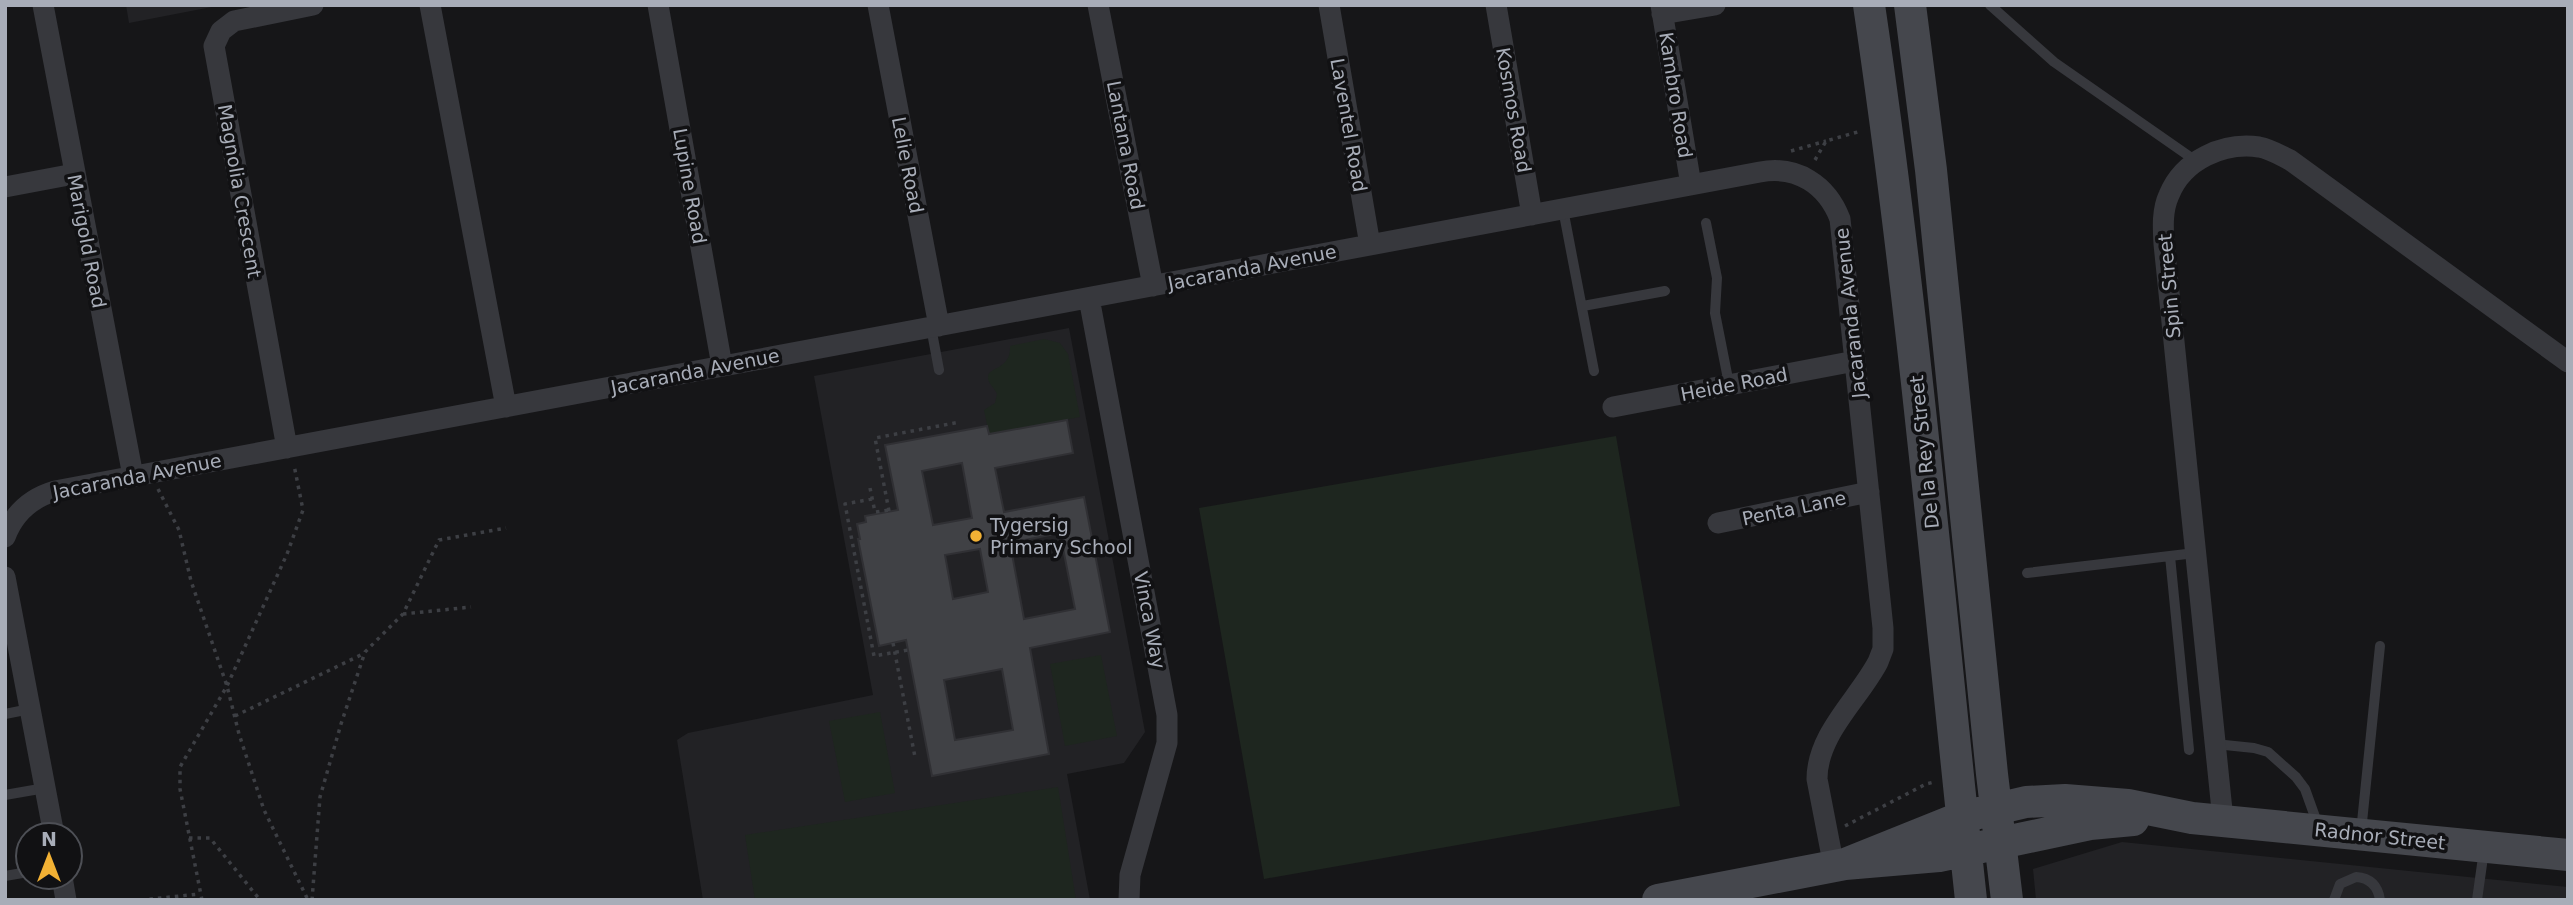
<svg xmlns="http://www.w3.org/2000/svg" width="2573" height="905" font-family="'DejaVu Sans',sans-serif">
  <style>
    .built { fill: #222225 }
    .green { fill: #1e261f }
    .building { fill: #404145; stroke: #303034; stroke-width: 2; fill-rule: evenodd }
    .lines { fill: none; stroke-linecap: round; stroke-linejoin: round }
    .path { stroke: #3d3f44; stroke-width: 3.5; stroke-dasharray: 3.5 5; stroke-linecap: butt }
    .lane { stroke: #37383d; stroke-width: 10 }
    .street { stroke: #37383d; stroke-width: 21 }
    .secondary { stroke: #45474d; stroke-width: 32 }
    .poi-dot { fill: #f2b134; stroke: #111113; stroke-width: 2.5 }
    .labels { text-anchor: middle; dominant-baseline: central; stroke-width: 7; stroke-linejoin: round; paint-order: stroke }
    .street-label { font-size: 19px; fill: #a8adb8; stroke: #111113 }
    .poi-label { font-size: 19px; fill: #a8adb8; stroke: #111113; text-anchor: start }
  </style>
  <rect width="100%" height="100%" fill="#161618"/>
  <path class="built" d="M 126,5 L 222,5 L 129,23 Z
    M 1069,328 L 1145,732 L 1124,763 L 1067,774 L 1090,900 L 703,900 L 677,740 L 688,733 L 873,695 L 814,376 Z
    M 2122,842 L 2568,887 L 2568,900 L 2036,900 L 2033,869 Z"/>
  <path class="green" d="M 1044,339 L 1060,343 L 1068,354 L 1080,417 L 989,434 L 984,410 L 995,403 L 997,394 C 995,389 988,383 988,378 C 987,366 1011,371 1010,346 Z
    M 1616,436 L 1680,806 L 1264,879 L 1199,508 Z
    M 1101,655 L 1117,736 L 1065,746 L 1050,664 Z
    M 880,712 L 895,793 L 845,802 L 829,721 Z
    M 1058,787 L 1076,900 L 755,900 L 745,835 Z"/>
  <path class="building" d="M 1067,420 L 1073,453 L 995,468 L 1004,512 L 1084,497 L 1110,632 L 1030,648 L 1049,754 L 932,776 L 906,640 L 879,646 L 858,539 L 860,539 L 857,524 L 866,522 L 865,516 L 898,510 L 885,445 L 987,426 L 989,434 ZM 962,463 L 972,518 L 933,525 L 922,471 ZM 1060,533 L 1075,609 L 1024,619 L 1010,543 ZM 980,549 L 988,592 L 953,599 L 945,555 ZM 1002,669 L 1013,730 L 955,740 L 944,680 Z"/>
  <g class="lines">
    <path class="path" d="M 1791,151 L 1826,141
      M 1815,160 L 1826,141 L 1861,131
      M 870,488 L 875,512 L 889,510
      M 158,489 L 179,530 L 191,581 L 227,686 L 239,734 L 264,810 L 308,900
      M 872,499 L 845,504 L 874,656 L 908,650
      M 889,511 L 875,438 L 960,422
      M 403,614 L 471,607
      M 893,643 L 915,757
      M 235,716 L 365,653
      M 1845,826 L 1926,784 L 1934,782
      M 189,838 L 210,838 L 260,900
      M 141,900 L 199,894
      M 202,900 L 180,789 L 180,767 L 227,686 L 287,554 L 303,510 L 294,465
      M 312,900 L 320,797 L 341,724 L 365,652 L 403,614 L 439,540 L 506,528"/>
    <path class="lane" d="M 1990,5 L 2054,62 L 2196,161
      M 1563,209 L 1594,371
      M 1706,223 L 1717,278 L 1715,313 L 1729,384
      M 1583,306 L 1665,291
      M 931,327 L 939,370
      M 2170,556 L 2189,750
      M 2027,573 L 2195,553
      M 5,714 L 30,709
      M 2215,744 L 2254,748 L 2268,752 L 2296,777 L 2305,789 L 2319,828
      M 5,795 L 45,788
      M 2361,832 L 2380,646
      M 5,876 L 28,872
      M 2334,900 L 2340,884 L 2356,877 C 2370,878 2378,886 2380,900
      M 2477,900 L 2484,850"/>
    <path class="street" d="M 43,5 L 133,476
      M 430,5 L 506,407
      M 658,5 L 722,366
      M 878,5 L 939,326
      M 1098,5 L 1153,286
      M 1329,5 L 1370,245
      M 1496,5 L 1532,215
      M 1661,5 L 1691,185
      M 1662,14 L 1715,5
      M 5,187 L 74,174
      M 1089,298 L 1167,715 L 1167,743 L 1130,875 L 1129,900
      M 1613,407 L 1855,361
      M 287,448 L 214,46 L 221,31 L 234,21 L 313,5
      M 1718,523 L 1869,492
      M 5,537 C 14,513 31,498 55,491 L 1760,172 C 1797,165 1827,185 1840,219 L 1883,628 L 1883,649 L 1878,662 C 1858,700 1817,734 1817,779 L 1834,867
      M 5,577 L 54,835
      M 2223,820 L 2164,244 C 2163,227 2162,210 2169,195 C 2183,160 2223,142 2259,147 C 2270,149 2280,155 2290,160 L 2568,362
      M 62,877 L 66,900"/>
    <path class="secondary" d="M 1869,5 C 1913,302 1939,601 1971,900
      M 1910,5 L 1931,170 L 1992,774 L 2007,900
      M 1845,864 L 1962,817 L 2026,802 L 2065,800 L 2128,805 L 2192,818 L 2568,855
      M 1658,900 L 1845,864 L 1939,856 L 2090,824 L 2133,820"/>
  </g>
  <circle class="poi-dot" cx="976" cy="536" r="7"/>
  <g class="labels">
    <g class="street-label">
      <text transform="translate(1676 95) rotate(81)">Kambro Road</text>
      <text transform="translate(1514 110) rotate(80)">Kosmos Road</text>
      <text transform="translate(1349 125) rotate(80)">Laventel Road</text>
      <text transform="translate(1126 145) rotate(79)">Lantana Road</text>
      <text transform="translate(908 165) rotate(79)">Lelie Road</text>
      <text transform="translate(690 186) rotate(80)">Lupine Road</text>
      <text transform="translate(240 191) rotate(80)">Magnolia Crescent</text>
      <text transform="translate(87 241) rotate(79)">Marigold Road</text>
      <text transform="translate(1252 267) rotate(-11)">Jacaranda Avenue</text>
      <text transform="translate(2169 286) rotate(-95)">Spin Street</text>
      <text transform="translate(1850 313) rotate(-96)">Jacaranda Avenue</text>
      <text transform="translate(695 371) rotate(-11)">Jacaranda Avenue</text>
      <text transform="translate(1734 384) rotate(-11)">Heide Road</text>
      <text transform="translate(1924 452) rotate(-96)">De la Rey Street</text>
      <text transform="translate(137 476) rotate(-11)">Jacaranda Avenue</text>
      <text transform="translate(1794 508) rotate(-12)">Penta Lane</text>
      <text transform="translate(1150 620) rotate(79)">Vinca Way</text>
      <text transform="translate(2380 836) rotate(6)">Radnor Street</text>
    </g>
    <g class="poi-label">
      <text x="990" y="525">Tygersig<tspan x="990" dy="22">Primary School</tspan></text>
    </g>
  </g>
  <rect width="2573" height="905" fill="none" stroke="#a8adb8" stroke-width="14"/>
  <g transform="translate(49 856)"><circle r="33" fill="#111113" stroke="#4d4f55" stroke-width="2"/>
  <path d="M0-5L12 26L0 18L-12 26Z" fill="#f2b134"/>
  <text y="-10" font-size="19" font-weight="bold" text-anchor="middle" fill="#a8adb8">N</text>
  </g>
</svg>
